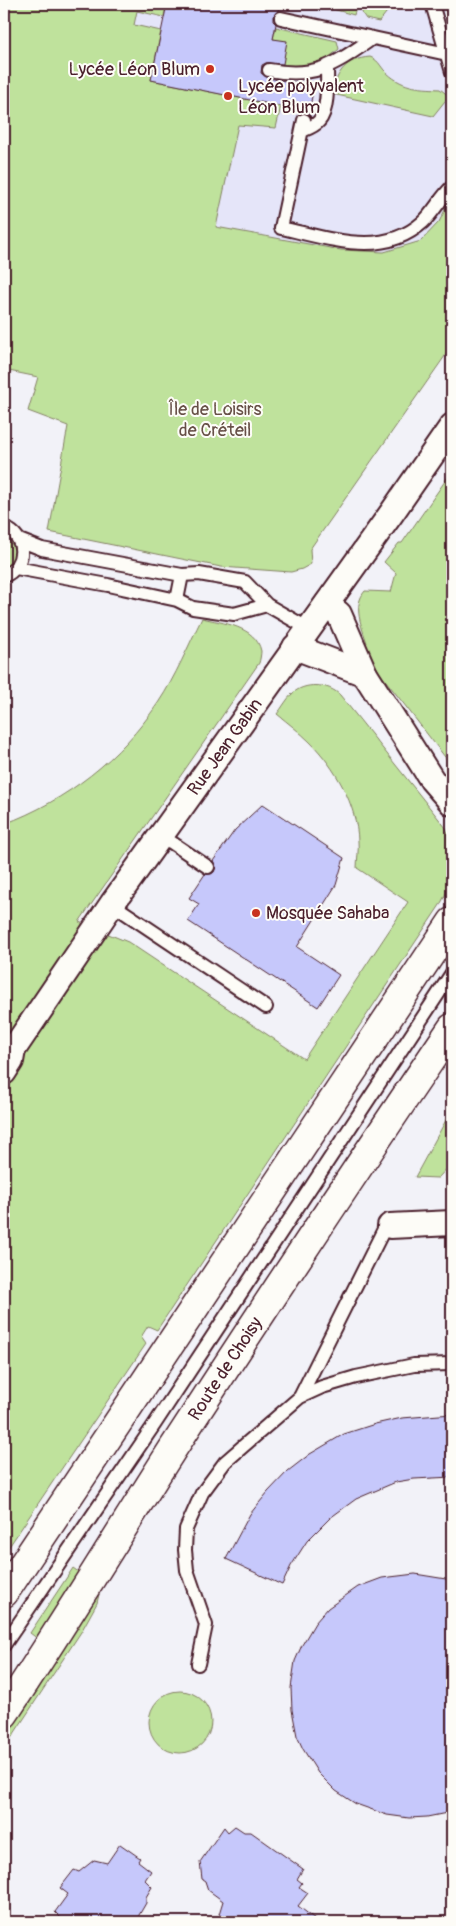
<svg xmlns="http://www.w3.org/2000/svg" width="456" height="1926" font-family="Pangolin,sans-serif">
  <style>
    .built { fill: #e5e5f9 }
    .green { fill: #bfe29c; stroke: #848064 }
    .building { fill: #c6c8fb; stroke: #4a1f2b }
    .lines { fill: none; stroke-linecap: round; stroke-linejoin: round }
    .service-casing { stroke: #4a1f2b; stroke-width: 16 }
    .minor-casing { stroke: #4a1f2b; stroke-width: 28 }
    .primary-casing { stroke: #4a1f2b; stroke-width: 31 }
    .service { stroke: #fdfcf7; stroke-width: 12 }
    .minor { stroke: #fdfcf7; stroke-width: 24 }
    .primary { stroke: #fdfcf7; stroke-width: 28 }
    .poi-dot { fill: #c8321e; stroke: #fdfcf7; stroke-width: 2 }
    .labels { text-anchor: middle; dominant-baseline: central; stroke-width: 4; stroke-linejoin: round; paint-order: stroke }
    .poi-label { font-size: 18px; fill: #4a1f2b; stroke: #fdfcf7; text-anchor: start }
    .park-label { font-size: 18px; fill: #675047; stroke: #fdfcf7 }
    .street-label { font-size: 18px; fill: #4a1f2b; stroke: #fdfcf7 }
  </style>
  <rect width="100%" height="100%" fill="#f2f2f8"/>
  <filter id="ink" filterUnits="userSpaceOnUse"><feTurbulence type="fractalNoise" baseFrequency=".02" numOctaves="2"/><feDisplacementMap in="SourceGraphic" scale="10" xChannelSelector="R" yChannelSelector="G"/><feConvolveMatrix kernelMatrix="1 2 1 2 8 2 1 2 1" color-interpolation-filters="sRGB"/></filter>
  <g filter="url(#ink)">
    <path class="built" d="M 4,4 L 452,4 L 452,269 L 311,297 L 101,239 Z"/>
    <path class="green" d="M 4,4 L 158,4 L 166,6 L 164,17 L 137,11 L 134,25 L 161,31 L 151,80 L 281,106 L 276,128 L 238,125 L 216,227 L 341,250 L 384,252 L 421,241 L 439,222 L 452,196 L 452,346 L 310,549 L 311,564 L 302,569 L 291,572 L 221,567 L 49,532 L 68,426 L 28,411 L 38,377 L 4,370 Z
      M 315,4 L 357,4 L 354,15 Z
      M 364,4 L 393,4 L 379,22 L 366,19 L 362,13 Z
      M 276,27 L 337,41 L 339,49 C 314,72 299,67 267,62 L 287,42 L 273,39 Z
      M 370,57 C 378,60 379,64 384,70 C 401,88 418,88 440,89 L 449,96 L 433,116 L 332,94 C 337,71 346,59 370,57 Z
      M 452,471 L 452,766 L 379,672 L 362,645 L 367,643 C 362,627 352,606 365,591 L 391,592 L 396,573 L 384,562 L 399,543 L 402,543 Z
      M 4,537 C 18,545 17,561 4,570 Z
      M 202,618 C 222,623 256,626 261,651 C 261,654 260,660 259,663 L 79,922 L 128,942 L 304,1059 L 408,902 L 357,868 C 357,859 359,850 358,841 C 357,805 335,767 310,742 C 300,732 288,723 277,714 C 282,708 286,700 292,694 C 304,682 328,683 340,695 L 446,828 L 452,845 L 452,882 L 440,905 L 157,1330 L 148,1326 L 141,1337 L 146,1344 L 4,1554 L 4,824 C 66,801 121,758 158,703 C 176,676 188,646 202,618 Z
      M 452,1109 L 452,1163 L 438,1178 L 415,1177 Z
      M 73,1568 L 80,1573 L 38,1639 L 30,1633 Z
      M 100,1590 L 97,1603 L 81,1632 L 4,1749 L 4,1737 Z
      M149 1722a31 31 0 1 1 62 0a31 31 0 1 1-62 0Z"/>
    <path class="building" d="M 167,4 L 281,4 L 279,10 L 273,16 L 273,21 L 276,24 L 273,39 L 287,41 L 283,64 L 266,63 L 262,65 L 261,73 L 268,78 L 314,86 L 309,112 L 151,80 Z
      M 263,804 L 344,858 L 336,885 L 297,947 L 339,975 L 318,1007 L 188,921 L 199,904 L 189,898 L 205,874 L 211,874 L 214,872 L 216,867 L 213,861 L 235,830 Z
      M 452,1414 L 452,1477 L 414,1479 L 396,1482 L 356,1499 L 330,1518 L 307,1541 L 291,1566 L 282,1585 L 226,1559 L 250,1514 L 268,1492 L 288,1471 L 310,1454 L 344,1434 L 375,1424 L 402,1418 Z
      M 415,1574 L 452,1580 L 452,1812 L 427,1817 L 409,1818 L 387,1815 L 356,1804 L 336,1791 L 318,1773 L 303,1749 L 297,1736 L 292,1710 L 291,1688 L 295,1661 L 302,1645 L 315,1623 L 328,1608 L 358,1587 L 382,1578 Z
      M 235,1826 L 244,1832 L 251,1832 L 303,1869 L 297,1879 L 302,1883 L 299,1887 L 308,1893 L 298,1906 L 319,1922 L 233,1922 L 219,1914 L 223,1901 L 208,1890 L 205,1881 L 202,1879 L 200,1862 L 224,1827 L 228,1832 Z
      M 120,1844 L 140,1858 L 138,1861 L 151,1871 L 145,1880 L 152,1887 L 146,1897 L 146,1903 L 135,1922 L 65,1922 L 55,1912 L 68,1894 L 60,1888 L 74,1870 L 79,1872 L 94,1860 L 107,1863 Z"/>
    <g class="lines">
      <g class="service-casing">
        <path id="service" d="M 432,4 L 452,72
          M 281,18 L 447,54
          M 269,70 C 317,79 335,64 373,38
          M 304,120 L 281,228 C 329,238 382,259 423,222 C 434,212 441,197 452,187
          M 302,131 C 307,129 315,126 319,121 C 329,110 327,81 327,67
          M 4,528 C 28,536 26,567 4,576
          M 19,540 L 42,549 L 182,575 L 199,574 L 245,582 L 267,605 L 309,629
          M 16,568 L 108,585 L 177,600 L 193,608 L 234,614 L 267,605
          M 177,600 L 182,575
          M 162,836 L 208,867
          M 112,904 L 266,1007
          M 300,1397 L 385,1227 L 390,1226
          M 4,1645 L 154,1425 L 452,973
          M 198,1664 L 206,1625 L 187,1570 L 185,1550 L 186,1529 L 202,1493 L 225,1462 L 300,1397 L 322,1387 L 356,1377 L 414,1365 L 452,1364"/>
      </g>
      <g class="minor-casing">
        <g id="minor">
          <path d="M 327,604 L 339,614 L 365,674 L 432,780 L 452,803"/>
          <path d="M 295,647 L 365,674"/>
          <path id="s1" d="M 4,1072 L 11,1061 L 13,1050 L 112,904 L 391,514 L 452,426"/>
          <path d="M 390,1226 L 452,1223"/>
        </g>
      </g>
      <g class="primary-casing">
        <g id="primary">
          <path d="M 4,1593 L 452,922"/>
          <path id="s2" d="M 4,1714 C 62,1627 116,1538 172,1450 C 264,1308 357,1168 452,1028"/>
        </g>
      </g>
      <use href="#service" class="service"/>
      <use href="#minor" class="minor"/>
      <use href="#primary" class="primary"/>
    </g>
  </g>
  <g class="poi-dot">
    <circle cx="210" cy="69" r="5"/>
    <circle cx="228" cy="96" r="5"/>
    <circle cx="256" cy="913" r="5"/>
  </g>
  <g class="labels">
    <g class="poi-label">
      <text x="200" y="69" text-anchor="end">Lycée Léon Blum</text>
      <text x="238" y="86">Lycée polyvalent<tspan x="238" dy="21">Léon Blum</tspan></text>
      <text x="266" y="913">Mosquée Sahaba</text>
    </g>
    <g class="park-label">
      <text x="215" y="409">Île de Loisirs<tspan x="215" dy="21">de Créteil</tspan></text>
    </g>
    <g class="street-label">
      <text stroke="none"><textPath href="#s1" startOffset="394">Rue Jean Gabin</textPath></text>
      <text stroke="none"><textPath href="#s2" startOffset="410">Route de Choisy</textPath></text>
    </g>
  </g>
  <rect width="456" height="1926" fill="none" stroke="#fdfcf7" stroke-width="20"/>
  <rect x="10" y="10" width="436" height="1906" fill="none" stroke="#4a1f2b" stroke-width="2" filter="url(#ink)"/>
</svg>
